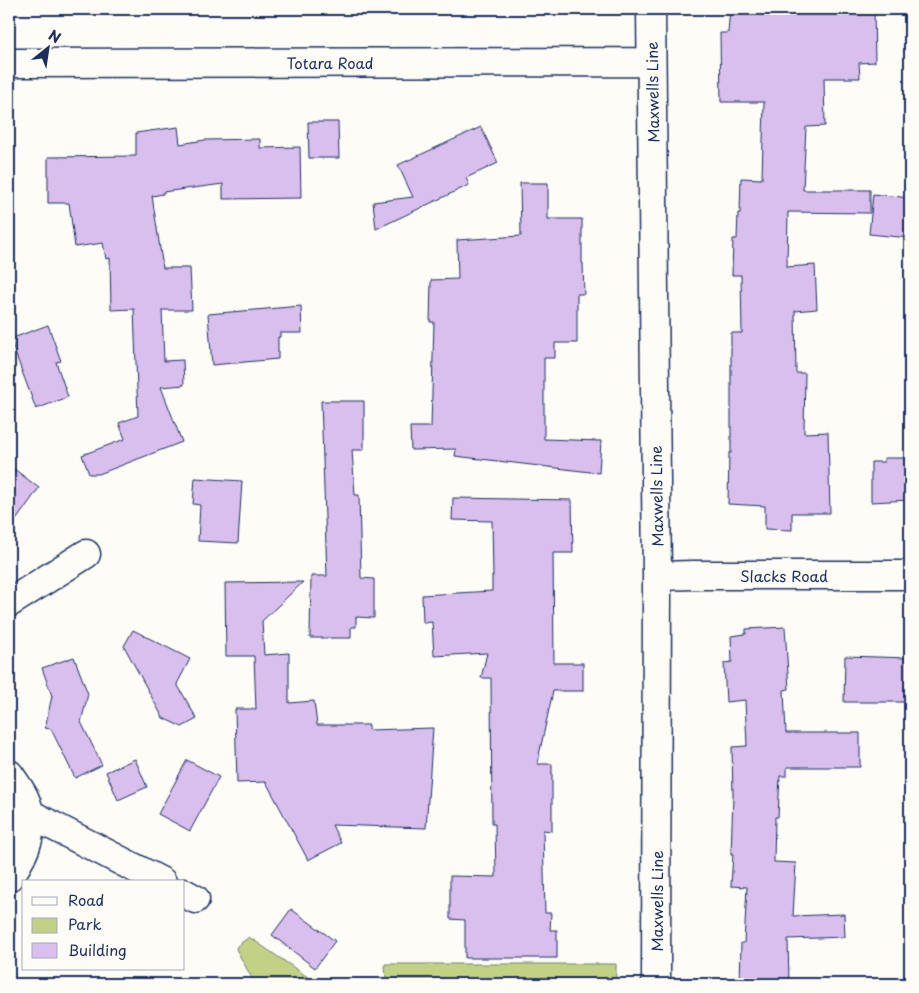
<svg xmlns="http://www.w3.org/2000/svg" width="919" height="993" font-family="'Playpen Sans',sans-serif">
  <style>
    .green { fill: #c3d185; stroke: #6f8072 }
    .building { fill: #d9bfee; stroke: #1b2f5e }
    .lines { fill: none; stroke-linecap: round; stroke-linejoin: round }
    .minor-casing { stroke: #1b2f5e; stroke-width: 31 }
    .minor { stroke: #fdfcf7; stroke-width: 28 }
    .labels { text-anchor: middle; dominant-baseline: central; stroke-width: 4; stroke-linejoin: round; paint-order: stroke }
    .street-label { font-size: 15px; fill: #1b2f5e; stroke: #fdfcf7 }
  </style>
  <rect width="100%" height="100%" fill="#fdfcf7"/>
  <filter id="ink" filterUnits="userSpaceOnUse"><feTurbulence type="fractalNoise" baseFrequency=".02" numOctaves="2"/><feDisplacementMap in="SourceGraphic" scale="10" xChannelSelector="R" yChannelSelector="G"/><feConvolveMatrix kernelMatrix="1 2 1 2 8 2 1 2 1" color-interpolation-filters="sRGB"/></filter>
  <g filter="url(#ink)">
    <path class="green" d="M 249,937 L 318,984 L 255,984 L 236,949 L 237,946 Z
      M 385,964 L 616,964 L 616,984 L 386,984 Z"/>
    <path class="building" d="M 730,9 L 874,9 L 875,62 L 859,63 L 860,78 L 824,78 L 825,126 L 806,127 L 803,190 L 870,190 L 870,213 L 788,212 L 787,267 L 815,265 L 817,309 L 795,311 L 796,373 L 805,373 L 804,433 L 828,432 L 830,513 L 792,513 L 792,530 L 765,529 L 765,506 L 728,504 L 729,453 L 731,453 L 731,333 L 742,333 L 741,275 L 732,275 L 733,239 L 737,239 L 738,213 L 740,213 L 741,178 L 762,179 L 764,102 L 721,102 L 720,33 L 728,33 Z
      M 308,122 L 338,122 L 339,158 L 309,158 Z
      M 178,127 L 180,144 L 205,140 L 260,139 L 260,148 L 300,147 L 301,198 L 223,199 L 223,184 L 163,192 L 163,194 L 152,196 L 163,268 L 190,268 L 192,310 L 162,310 L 164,361 L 183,360 L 184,385 L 161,387 L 182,442 L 99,474 L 89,474 L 82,455 L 125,439 L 119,423 L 138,416 L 134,309 L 111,310 L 110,258 L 106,259 L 103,243 L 75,247 L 69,203 L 48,203 L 48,157 L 136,156 L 136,133 Z
      M 481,127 L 498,163 L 466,178 L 469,185 L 376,229 L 373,202 L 413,197 L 398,165 Z
      M 520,183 L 548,183 L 548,219 L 582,219 L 582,263 L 583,263 L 584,294 L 577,294 L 577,343 L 555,343 L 555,358 L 544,358 L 544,439 L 601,441 L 599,473 L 455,456 L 456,449 L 411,450 L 410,427 L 431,427 L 434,322 L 430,322 L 431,280 L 458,279 L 457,240 L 521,236 Z
      M 873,194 L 910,198 L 910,238 L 869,234 Z
      M 301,306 L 302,333 L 280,333 L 280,337 L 278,337 L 278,359 L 212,365 L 208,314 Z
      M 48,325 L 61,361 L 56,362 L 68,397 L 36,409 L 10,339 Z
      M 321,401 L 364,401 L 364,450 L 352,450 L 355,495 L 359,495 L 361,578 L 374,579 L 374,618 L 356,617 L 356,627 L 351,627 L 351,638 L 310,638 L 311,576 L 327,576 Z
      M 884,458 L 910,458 L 910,500 L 871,502 L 871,462 L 884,462 Z
      M 9,465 L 39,488 L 9,530 Z
      M 195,478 L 242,481 L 238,543 L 198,541 L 200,505 L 193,504 Z
      M 453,498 L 572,500 L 573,553 L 553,553 L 554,663 L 583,663 L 583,691 L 553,691 L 537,764 L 552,764 L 552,831 L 543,830 L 545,913 L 551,913 L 550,930 L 557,930 L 557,958 L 465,958 L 465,920 L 450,919 L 450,876 L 496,877 L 495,824 L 492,824 L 491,678 L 481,678 L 487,653 L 434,656 L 432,622 L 423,623 L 422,595 L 492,591 L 492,576 L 493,576 L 492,521 L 452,520 Z
      M 303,582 L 262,621 L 264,655 L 289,653 L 289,703 L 314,701 L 317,725 L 369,725 L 369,730 L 433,728 L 426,828 L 332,825 L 341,843 L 308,860 L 266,782 L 237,783 L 235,709 L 256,709 L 254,656 L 226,656 L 225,583 Z
      M 785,627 L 789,689 L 784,690 L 786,733 L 860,733 L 860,767 L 787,767 L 787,776 L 780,776 L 778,817 L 775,817 L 774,862 L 796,863 L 793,916 L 844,914 L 845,937 L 788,939 L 789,984 L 740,984 L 741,943 L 744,943 L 747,887 L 731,886 L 733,854 L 731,854 L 733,796 L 732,747 L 747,746 L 745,700 L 726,702 L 724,663 L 732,662 L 731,636 L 746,634 L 746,629 Z
      M 133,630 L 190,659 L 177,684 L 197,719 L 182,727 L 163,718 L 124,646 Z
      M 845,656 L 910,658 L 910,702 L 844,702 Z
      M 74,657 L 88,694 L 81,722 L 102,765 L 75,778 L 51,729 L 45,728 L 52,696 L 42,668 Z
      M 135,759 L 147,787 L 118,800 L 106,772 Z
      M 187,760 L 219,777 L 190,831 L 158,814 Z
      M 291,909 L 335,941 L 315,968 L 272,935 Z"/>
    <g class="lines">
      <g class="minor-casing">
        <path id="minor" d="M 651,9 L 657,576 L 656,984
          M 9,63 L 651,62
          M 657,576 L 694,575 L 910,575
          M 9,603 L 86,554
          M 9,774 C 14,781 20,789 24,797 C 38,826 26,853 9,877
          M 30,814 L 162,882
          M 184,893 L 195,899"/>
      </g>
      <use href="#minor" class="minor"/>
    </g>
  </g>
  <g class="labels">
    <g class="street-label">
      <text x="330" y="62">Totara Road</text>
      <text transform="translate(652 92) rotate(-91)">Maxwells Line</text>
      <text transform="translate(656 496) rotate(-91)">Maxwells Line</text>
      <text x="784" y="575">Slacks Road</text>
      <text transform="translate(656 901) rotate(-90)">Maxwells Line</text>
    </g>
  </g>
  <rect width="919" height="993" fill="none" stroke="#fdfcf7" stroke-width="30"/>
  <rect x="15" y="15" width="889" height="963" fill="none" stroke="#1b2f5e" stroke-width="2" filter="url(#ink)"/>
  <rect x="22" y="880" width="162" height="90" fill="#fdfcf7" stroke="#a3aaba"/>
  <rect x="32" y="897" width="25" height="8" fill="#fdfcf7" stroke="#a3aaba"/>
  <text x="68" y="906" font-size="15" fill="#1b2f5e">Road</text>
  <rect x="32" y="918" width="25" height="15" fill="#c3d185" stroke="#a3aaba"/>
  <text x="68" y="930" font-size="15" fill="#1b2f5e">Park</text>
  <rect x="32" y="943" width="25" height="15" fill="#d9bfee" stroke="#a3aaba"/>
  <text x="68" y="956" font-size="15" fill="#1b2f5e">Building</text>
  <g transform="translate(48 48) rotate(30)" stroke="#fdfcf7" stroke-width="4" paint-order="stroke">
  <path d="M0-4L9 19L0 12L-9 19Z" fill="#1b2f5e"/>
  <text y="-8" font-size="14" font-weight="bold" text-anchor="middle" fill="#1b2f5e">N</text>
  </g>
</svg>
